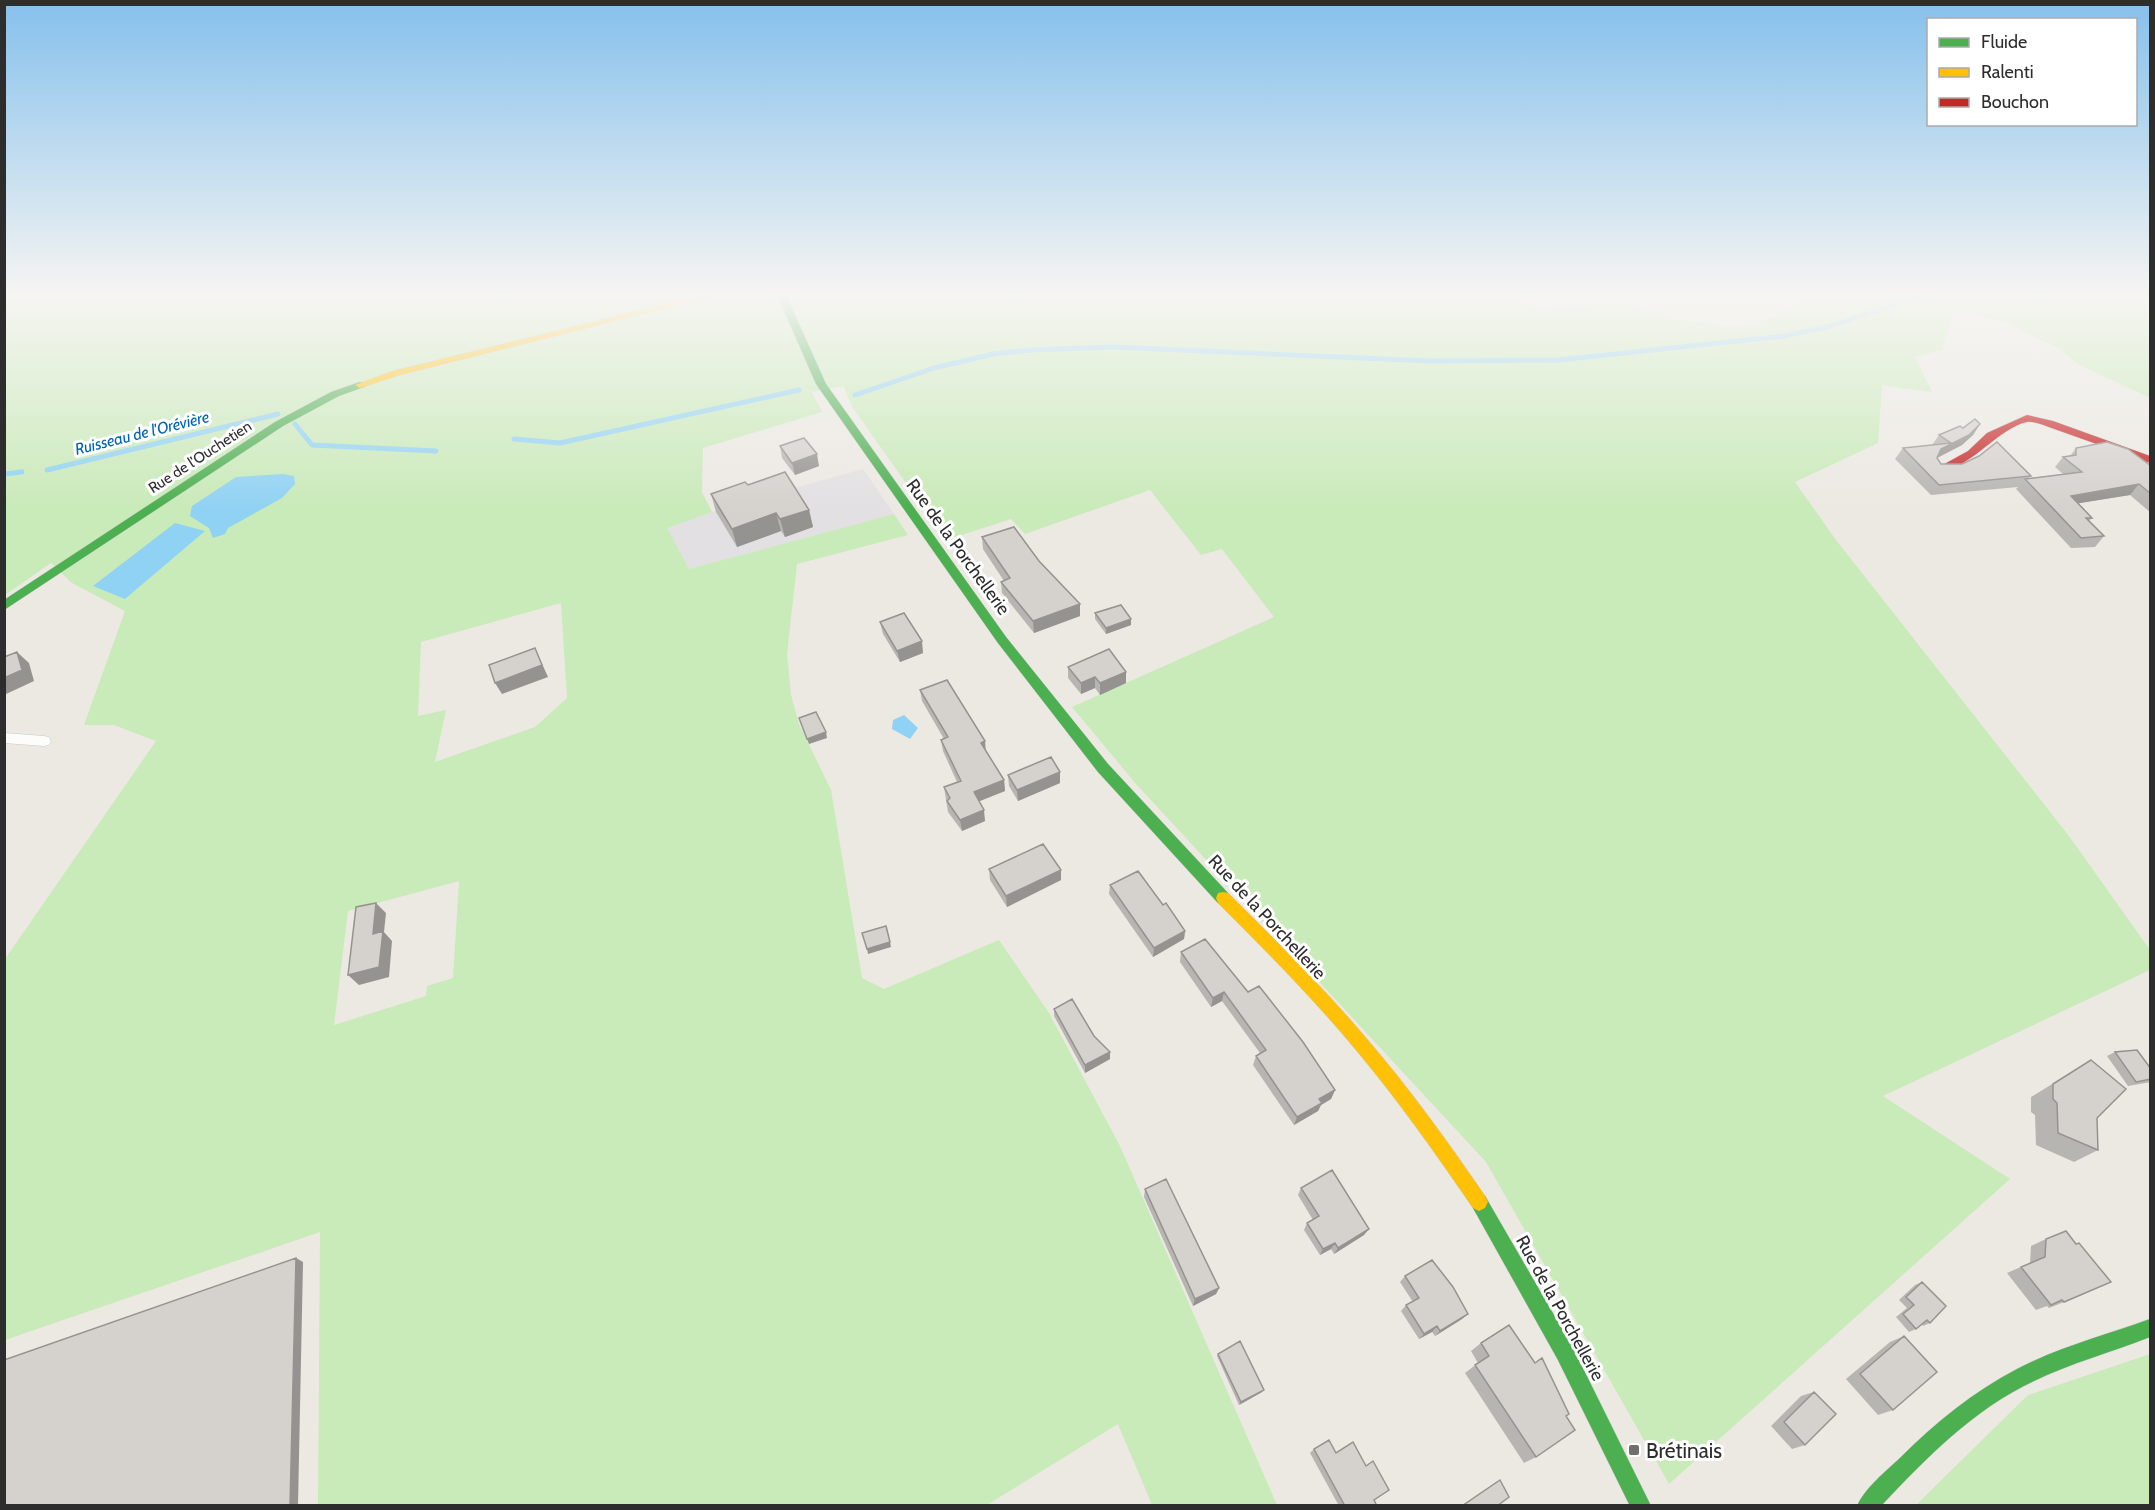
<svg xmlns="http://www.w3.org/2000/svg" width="2155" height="1510" font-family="Cabin,sans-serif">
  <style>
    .industrial { fill: #e2e0e2 }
    .green { fill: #c9eab9; fill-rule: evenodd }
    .water { fill: #90d2f3 }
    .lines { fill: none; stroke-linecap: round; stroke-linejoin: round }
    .stream { stroke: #90d2f3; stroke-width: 5 }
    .lane-casing { stroke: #c9c8c8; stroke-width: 1 }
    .fast-casing { stroke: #c9c8c8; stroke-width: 1 }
    .slow-casing { stroke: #c9c8c8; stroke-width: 1 }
    .jam-casing { stroke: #c9c8c8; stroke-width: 1 }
    .lane { fill: #fcfcfb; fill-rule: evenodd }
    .fast { fill: #4caf50; fill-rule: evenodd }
    .slow { fill: #ffc107; fill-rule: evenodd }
    .jam { fill: #c62828; fill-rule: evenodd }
    .wall { fill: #b7b5b1 }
    .shaded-wall { fill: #959390 }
    .building { fill: #d5d2ce; stroke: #959390; stroke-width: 1.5 }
    .poi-dot { fill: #706f6d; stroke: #fff; stroke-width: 2 }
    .labels { text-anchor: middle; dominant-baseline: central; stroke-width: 6; stroke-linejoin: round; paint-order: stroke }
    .far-street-label { font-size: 15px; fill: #2d2d2d; stroke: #fff }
    .far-water-label { font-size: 16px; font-style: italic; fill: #0065ae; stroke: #fff }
    .street-label { font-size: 18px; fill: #2d2d2d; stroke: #fff }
    .near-poi-label { font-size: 21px; fill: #2d2d2d; stroke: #fff; text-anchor: start }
  </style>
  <rect width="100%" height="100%" fill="#ece9e3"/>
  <path class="industrial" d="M 863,469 L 894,514 L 689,569 L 666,528 L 785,486 L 791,489 Z"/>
  <path class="green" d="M 5,297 L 1519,297 L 1535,310 L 1621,302 L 1673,319 L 1739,327 L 1782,315 L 1805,297 L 2150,297 L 2150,398 L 2078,364 L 2060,349 L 2007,323 L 1955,310 L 1942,350 L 1915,357 L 1932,392 L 1882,385 L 1878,443 L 1795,482 L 1836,540 L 2069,836 L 2150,950 L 2150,970 L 1883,1096 L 2010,1179 L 1669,1484 L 1486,1162 L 1136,784 L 1072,707 L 1274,617 L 1222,549 L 1201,555 L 1150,490 L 1025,534 L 1011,519 L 946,540 L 853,408 L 843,386 L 812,392 L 822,412 L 703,448 L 702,492 L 712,512 L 667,528 L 689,569 L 894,514 L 908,535 L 797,564 L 787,654 L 791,695 L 799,724 L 831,790 L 862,978 L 884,989 L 999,940 L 1049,1013 L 1120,1146 L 1277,1505 L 1152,1505 L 1118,1424 L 987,1505 L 318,1505 L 320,1232 L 5,1340 L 5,959 L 156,741 L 114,725 L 84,725 L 125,611 L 72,583 L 51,563 L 5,595 ZM 561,603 L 567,698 L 535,727 L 435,762 L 446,710 L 418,716 L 421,642 ZM 459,881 L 453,978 L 427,986 L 426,996 L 334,1025 L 348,911 Z
    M 2150,1354 L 2150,1505 L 1915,1506 L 2028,1395 Z"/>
  <path class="water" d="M 283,474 L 294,476 L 295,484 L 282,498 L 228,528 L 225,534 L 213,538 L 209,528 L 190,516 L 192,506 L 236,477 Z
    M 175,523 L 205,531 L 125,599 L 93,586 Z
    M 904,715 L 918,728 L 910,739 L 892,729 L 893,720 Z"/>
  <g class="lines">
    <path class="stream" d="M 855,395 L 934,368 L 993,354 L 1031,350 L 1114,347 L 1430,361 L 1558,360 L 1784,336 L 1828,327 L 1918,297
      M 295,424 L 312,445 L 436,451
      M 514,439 L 560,443 L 799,390
      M 47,470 L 278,414
      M 4,474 L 22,472"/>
    <g class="lane-casing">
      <path id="lane" d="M 4,733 L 44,736 L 49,737 L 51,741 L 49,745 L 44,746 L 4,743 Z"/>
    </g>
    <g class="fast-casing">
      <path id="fast" d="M 778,297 L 787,297 L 826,384 L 1006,637 L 1108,764 L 1228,893 L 1230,898 L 1228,903 L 1223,904 L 1218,903 L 1098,772 L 998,643 L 816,384 Z
        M 360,382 L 365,385 L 364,387 L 339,396 L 283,426 L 4,610 L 4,600 L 275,422 L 331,392 Z
        M 1479,1193 L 1485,1196 L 1572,1346 L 1651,1506 L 1630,1506 L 1558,1360 L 1473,1208 L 1470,1202 L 1473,1196 Z
        M 2150,1319 L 2150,1337 C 2112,1352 2071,1363 2034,1381 C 1974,1409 1926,1458 1881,1506 L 1857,1506 C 1865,1488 1886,1471 1900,1458 C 1935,1423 1973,1392 2017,1369 C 2059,1347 2106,1335 2150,1319 Z"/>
    </g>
    <g class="slow-casing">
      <path id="slow" d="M 694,297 L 711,297 L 400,375 L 360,388 L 355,385 L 393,371 Z
        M 1223,892 L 1228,893 C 1276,941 1324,988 1367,1039 C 1410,1089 1448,1142 1485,1196 L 1488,1202 L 1485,1208 L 1479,1211 L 1473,1208 C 1436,1154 1398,1100 1356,1050 C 1313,998 1265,950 1218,903 L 1216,898 L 1218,893 Z"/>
    </g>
    <g class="jam-casing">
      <path id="jam" d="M 2027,415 L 2053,421 L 2150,456 L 2150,463 L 2046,426 C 2041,424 2032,421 2027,422 C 1999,427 1965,474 1940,469 L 1939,467 L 1968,451 L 1987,433 Z"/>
    </g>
    <use href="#lane" class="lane"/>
    <use href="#fast" class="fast"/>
    <use href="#slow" class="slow"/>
    <use href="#jam" class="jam"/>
  </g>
  <path class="wall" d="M 1980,424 L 1973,435 L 1962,445 L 1937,458 L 1941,464 L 2031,476 L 2029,478 L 2063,474 L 2055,467 L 2063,457 L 2070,456 L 2076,448 L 2151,466 L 2151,513 L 2130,495 L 2078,503 L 2092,518 L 2089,521 L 2104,536 L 2095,547 L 2071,548 L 2016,489 L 2018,487 L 1931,495 L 1895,459 L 1903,448 L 1932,445 L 1939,435 Z
    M 780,446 L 819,466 L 795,475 L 782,458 Z
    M 748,485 L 809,510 L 813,527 L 785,537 L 781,531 L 737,547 L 716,512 L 711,494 Z
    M 982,537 L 1039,561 L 1080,604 L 1080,616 L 1034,633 L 1002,593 L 1001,582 L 1004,581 L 983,549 Z
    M 1095,613 L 1131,619 L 1131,625 L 1106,634 L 1095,619 Z
    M 880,622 L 923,653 L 900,662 L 883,634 Z
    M 1068,667 L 1126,672 L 1126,683 L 1100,695 L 1095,688 L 1081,694 L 1068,678 Z
    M 920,690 L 986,752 L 1004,780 L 1005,791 L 979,801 L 985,821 L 962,831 L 948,812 L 944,787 L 957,782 L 943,751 L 941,740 L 944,739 L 922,701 Z
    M 1060,772 L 1060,783 L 1018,801 L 1009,786 L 1008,775 Z
    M 989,869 L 1061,870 L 1061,880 L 1007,907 L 990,880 Z
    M 1110,885 L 1185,931 L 1184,939 L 1153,957 L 1109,894 Z
    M 1181,952 L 1248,992 L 1335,1090 L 1331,1099 L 1321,1105 L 1318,1111 L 1294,1125 L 1253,1065 L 1256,1056 L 1260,1053 L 1222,1001 L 1211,1007 L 1180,962 Z
    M 1054,1009 L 1094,1036 L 1110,1052 L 1110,1059 L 1085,1073 L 1054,1016 Z
    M 2115,1052 L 2151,1069 L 2151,1082 L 2128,1086 L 2107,1056 Z
    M 2091,1060 L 2097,1118 L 2098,1150 L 2074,1162 L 2036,1145 L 2035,1115 L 2031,1112 L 2031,1097 Z
    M 1301,1188 L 1364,1235 L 1334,1254 L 1331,1249 L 1320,1255 L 1304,1230 L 1307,1223 L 1313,1220 L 1298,1195 Z
    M 1145,1189 L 1219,1288 L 1216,1294 L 1193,1306 L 1144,1197 Z
    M 2046,1239 L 2064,1302 L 2049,1308 L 2047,1306 L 2036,1310 L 2007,1273 L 2030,1263 L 2031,1246 Z
    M 1405,1276 L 1462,1319 L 1435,1336 L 1432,1332 L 1419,1339 L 1401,1311 L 1406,1305 L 1413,1302 L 1400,1282 Z
    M 1922,1282 L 1930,1323 L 1923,1326 L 1922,1324 L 1916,1329 L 1909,1332 L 1896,1317 L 1907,1308 L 1899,1300 L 1915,1285 Z
    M 1904,1336 L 1893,1410 L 1878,1415 L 1846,1379 L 1890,1342 Z
    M 1481,1343 L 1566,1416 L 1536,1457 L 1524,1463 L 1465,1373 L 1478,1363 L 1471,1351 Z
    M 1218,1354 L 1262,1392 L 1239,1405 L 1217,1356 Z
    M 1814,1392 L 1805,1445 L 1792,1449 L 1771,1426 L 1801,1396 Z
    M 1314,1449 L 1336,1453 L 1374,1500 L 1377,1506 L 1339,1506 L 1310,1453 Z
    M 1500,1480 L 1497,1506 L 1461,1506 L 1496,1482 Z"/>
  <path class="shaded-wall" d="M 1980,424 L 1973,435 L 1962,445 L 1933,460 L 1941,449 Z
    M 817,454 L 819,466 L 795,475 L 792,463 Z
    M 2139,484 L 2130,495 L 2062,506 L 2071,496 Z
    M 809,510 L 813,527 L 785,537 L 780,519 Z
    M 776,513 L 781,531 L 737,547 L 732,529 Z
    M 1080,604 L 1080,616 L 1034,633 L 1033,621 Z
    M 1131,619 L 1131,625 L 1106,634 L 1106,628 Z
    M 922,641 L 923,653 L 900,662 L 897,651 Z
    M 535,648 L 548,677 L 502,694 L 495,683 Z
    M 17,652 L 29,663 L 34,681 L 4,695 L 4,678 Z
    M 1126,672 L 1126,683 L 1100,695 L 1100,683 Z
    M 1095,677 L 1095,688 L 1081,694 L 1081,683 Z
    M 826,732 L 827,738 L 809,744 L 807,739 Z
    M 985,741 L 986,753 L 981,743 Z
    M 1060,772 L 1060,783 L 1018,801 L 1017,790 Z
    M 1004,780 L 1005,791 L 975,803 L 974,792 Z
    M 984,810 L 985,821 L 962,831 L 960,820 Z
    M 1061,870 L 1061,880 L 1007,907 L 1006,896 Z
    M 376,903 L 386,913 L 384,932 L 392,941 L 389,977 L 359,985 L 348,975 L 373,934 Z
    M 1185,931 L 1184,939 L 1153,957 L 1154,948 Z
    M 890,942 L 891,947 L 868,954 L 867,949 Z
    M 1224,992 L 1222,1001 L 1211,1007 L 1213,998 Z
    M 1110,1052 L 1110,1059 L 1085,1073 L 1085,1065 Z
    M 1335,1090 L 1331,1099 L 1321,1105 L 1318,1111 L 1294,1125 L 1297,1117 L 1319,1099 Z
    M 1369,1229 L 1364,1235 L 1334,1254 L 1338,1248 Z
    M 1335,1243 L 1331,1249 L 1320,1255 L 1323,1249 Z
    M 296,1258 L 303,1262 L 298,1506 L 290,1506 Z
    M 1219,1288 L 1216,1294 L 1193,1306 L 1195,1299 Z
    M 1468,1314 L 1462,1319 L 1435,1336 L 1440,1331 Z
    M 1437,1326 L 1432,1332 L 1419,1339 L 1424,1334 Z
    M 1264,1390 L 1262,1392 L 1239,1405 L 1241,1402 Z"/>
  <path class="building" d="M 1975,419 L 1980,424 L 1969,435 L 1941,449 L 1937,458 L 1941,464 L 1962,464 L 1979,456 L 1997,442 L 2031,476 L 1939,485 L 1903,448 L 1951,443 L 1939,435 L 1960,426 L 1963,428 Z
    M 804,438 L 817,454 L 792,463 L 780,446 Z
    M 2107,442 L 2128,449 L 2151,466 L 2151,494 L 2139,484 L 2071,496 L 2092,518 L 2086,518 L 2104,536 L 2081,538 L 2025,479 L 2082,472 L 2063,457 L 2076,455 L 2076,448 Z
    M 785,472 L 809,510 L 780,519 L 776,513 L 732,529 L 711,494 L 745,482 L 748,485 Z
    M 1014,527 L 1039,561 L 1080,604 L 1033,621 L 1001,582 L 1010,578 L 982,537 Z
    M 1121,605 L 1131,619 L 1106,628 L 1095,613 Z
    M 904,613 L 922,641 L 897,651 L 880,622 Z
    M 535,648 L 542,665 L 495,683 L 489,665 Z
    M 1109,649 L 1126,672 L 1100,683 L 1095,677 L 1081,683 L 1068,667 Z
    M 17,652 L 22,670 L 4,678 L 4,657 Z
    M 947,680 L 985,741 L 981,743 L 1004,780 L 974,792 L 984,810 L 960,820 L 947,801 L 950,798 L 944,787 L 961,781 L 941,740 L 948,737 L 920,690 Z
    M 816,712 L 826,732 L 807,739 L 799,718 Z
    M 1051,757 L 1060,772 L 1017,790 L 1008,775 Z
    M 1043,844 L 1061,870 L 1006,896 L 989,869 Z
    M 1138,871 L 1163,905 L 1166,903 L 1185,931 L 1154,948 L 1110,885 Z
    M 376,903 L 373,934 L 383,931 L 379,967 L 348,975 L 356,907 Z
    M 886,926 L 890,942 L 867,949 L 862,933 Z
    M 1205,939 L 1248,992 L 1259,986 L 1303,1042 L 1335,1090 L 1319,1099 L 1322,1103 L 1297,1117 L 1256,1056 L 1266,1050 L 1224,992 L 1213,998 L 1181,952 Z
    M 1072,999 L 1094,1036 L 1110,1052 L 1085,1065 L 1054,1009 Z
    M 2137,1050 L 2151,1069 L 2151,1079 L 2136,1082 L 2115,1052 Z
    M 2091,1060 L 2126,1089 L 2097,1118 L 2098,1150 L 2058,1133 L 2057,1103 L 2053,1099 L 2053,1084 Z
    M 1332,1170 L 1369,1229 L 1338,1248 L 1335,1243 L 1323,1249 L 1307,1223 L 1319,1216 L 1301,1188 Z
    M 1166,1179 L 1219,1288 L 1195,1299 L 1145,1189 Z
    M 2066,1231 L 2076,1244 L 2079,1243 L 2111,1282 L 2064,1302 L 2062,1300 L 2051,1305 L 2021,1267 L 2045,1257 L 2046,1239 Z
    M 296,1258 L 290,1506 L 4,1506 L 4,1360 Z
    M 1432,1260 L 1453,1287 L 1468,1314 L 1440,1331 L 1437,1326 L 1424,1334 L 1406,1305 L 1419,1298 L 1405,1276 Z
    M 1922,1282 L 1946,1306 L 1930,1323 L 1927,1320 L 1916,1329 L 1903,1314 L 1914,1305 L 1906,1297 Z
    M 1509,1325 L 1535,1363 L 1542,1358 L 1569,1414 L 1566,1416 L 1575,1430 L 1536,1457 L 1475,1365 L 1489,1356 L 1481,1343 Z
    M 1904,1336 L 1937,1372 L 1893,1410 L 1860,1374 Z
    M 1240,1341 L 1264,1390 L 1241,1402 L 1218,1354 Z
    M 1814,1392 L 1836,1414 L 1805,1445 L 1784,1422 Z
    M 1329,1440 L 1336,1453 L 1353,1442 L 1366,1466 L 1373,1461 L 1389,1490 L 1374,1500 L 1377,1506 L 1345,1506 L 1314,1449 Z
    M 1500,1480 L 1509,1497 L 1497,1506 L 1462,1506 Z"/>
  <linearGradient id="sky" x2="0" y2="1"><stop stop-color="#85c0ec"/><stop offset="0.58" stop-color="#f6f5f2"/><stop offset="1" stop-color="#f6f5f2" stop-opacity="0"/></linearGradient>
  <rect width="2155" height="509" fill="url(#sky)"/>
  <rect class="poi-dot" x="1628" y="1444" width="12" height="12" rx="3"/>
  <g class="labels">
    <g class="far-street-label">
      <text transform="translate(200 457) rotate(-33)">Rue de l'Ouchetien</text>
    </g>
    <g class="far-water-label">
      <text transform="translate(142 433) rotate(-14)">Ruisseau de l'Orévière</text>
    </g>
    <g class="street-label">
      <text transform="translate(958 547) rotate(54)">Rue de la Porchellerie</text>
      <text transform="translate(1267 917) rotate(47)">Rue de la Porchellerie</text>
      <text transform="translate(1560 1308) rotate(61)">Rue de la Porchellerie</text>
    </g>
    <g class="near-poi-label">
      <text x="1646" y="1450">Brétinais</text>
    </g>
  </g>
  <rect width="2155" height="1510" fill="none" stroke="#2d2d2d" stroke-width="12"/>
  <rect x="1927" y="18" width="210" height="108" fill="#ffffff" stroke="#ababab" stroke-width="1.5"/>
  <rect x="1939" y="38" width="30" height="9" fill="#4caf50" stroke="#ababab" stroke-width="1.5"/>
  <text x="1981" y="48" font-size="18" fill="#2d2d2d">Fluide</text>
  <rect x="1939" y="68" width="30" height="9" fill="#ffc107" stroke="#ababab" stroke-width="1.5"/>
  <text x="1981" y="78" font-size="18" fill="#2d2d2d">Ralenti</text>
  <rect x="1939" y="98" width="30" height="9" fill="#c62828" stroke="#ababab" stroke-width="1.5"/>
  <text x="1981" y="108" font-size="18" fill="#2d2d2d">Bouchon</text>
</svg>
